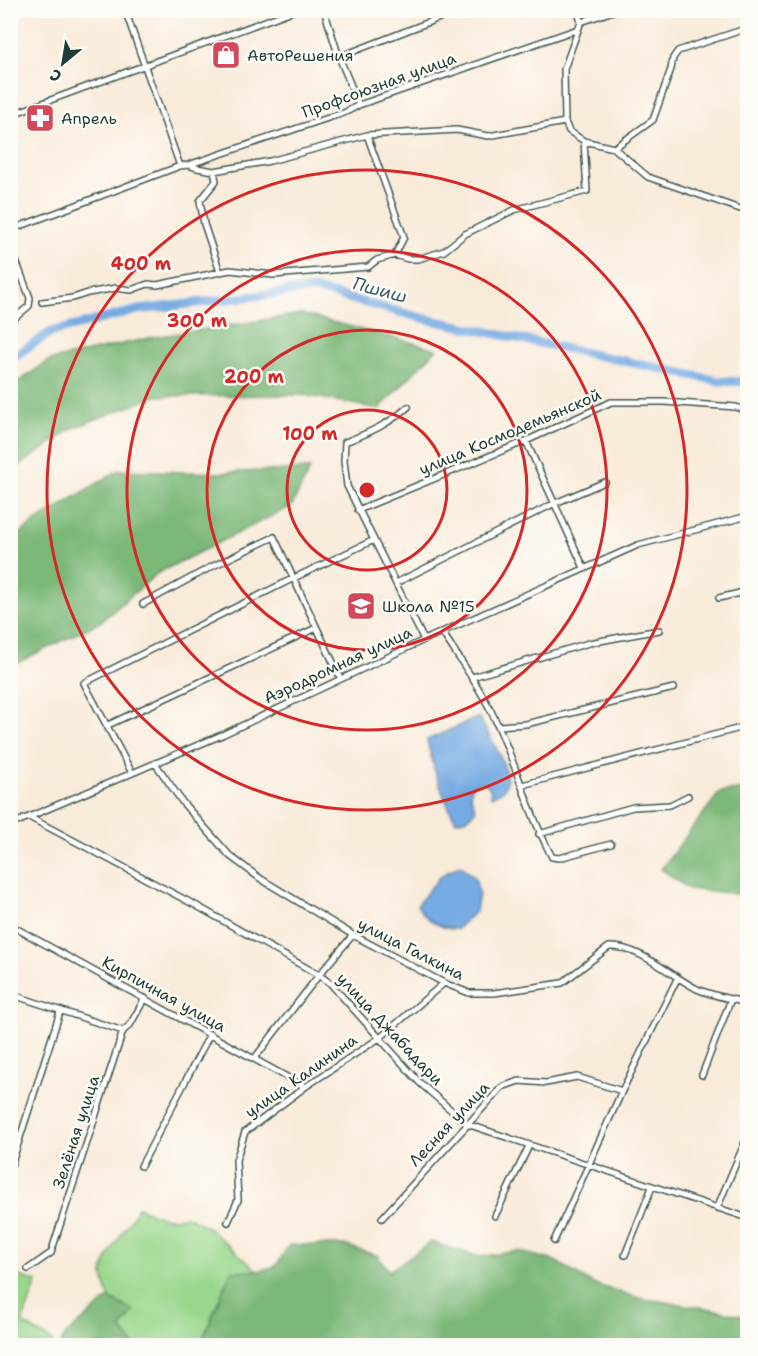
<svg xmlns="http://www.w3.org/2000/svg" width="758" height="1356" font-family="'Shantell Sans',sans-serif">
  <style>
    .green { fill: #9ad78c; stroke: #5c8a60; stroke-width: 1.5 }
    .forest { fill: #7bb878; stroke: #4d7a56; stroke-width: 1.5 }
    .water { fill: #76abe3; stroke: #4a748c; stroke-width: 1.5 }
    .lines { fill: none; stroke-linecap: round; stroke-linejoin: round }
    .river { stroke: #76abe3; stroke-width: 9 }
    .minor-casing { stroke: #40574d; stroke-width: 8 }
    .minor { stroke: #fff; stroke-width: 5 }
    .ring { fill: none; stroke: #d62828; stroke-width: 3 }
    .labels { text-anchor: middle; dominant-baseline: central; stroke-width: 5; stroke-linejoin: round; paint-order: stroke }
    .poi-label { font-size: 16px; fill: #1f3d34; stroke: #fdfcf7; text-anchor: start }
    .street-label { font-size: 16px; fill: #1f3d34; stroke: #fdfcf7 }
    .water-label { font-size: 18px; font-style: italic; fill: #395e69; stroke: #fdfcf7 }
    .centre { fill: #d62828; stroke: #fdfcf7; stroke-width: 3 }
    .ring-label { font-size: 18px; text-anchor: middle; font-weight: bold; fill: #d62828; stroke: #fdfcf7; stroke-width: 5; stroke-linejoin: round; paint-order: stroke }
  </style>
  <rect width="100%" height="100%" fill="#fdfcf7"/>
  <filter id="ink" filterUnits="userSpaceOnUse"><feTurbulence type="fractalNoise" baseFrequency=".0167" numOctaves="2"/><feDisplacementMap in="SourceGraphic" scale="12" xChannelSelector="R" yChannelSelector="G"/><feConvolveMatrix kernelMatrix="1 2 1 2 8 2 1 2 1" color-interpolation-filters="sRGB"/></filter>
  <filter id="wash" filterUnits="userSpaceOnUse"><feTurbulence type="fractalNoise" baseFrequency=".008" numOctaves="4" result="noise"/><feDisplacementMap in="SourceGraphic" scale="24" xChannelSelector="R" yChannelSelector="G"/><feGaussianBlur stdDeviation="1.35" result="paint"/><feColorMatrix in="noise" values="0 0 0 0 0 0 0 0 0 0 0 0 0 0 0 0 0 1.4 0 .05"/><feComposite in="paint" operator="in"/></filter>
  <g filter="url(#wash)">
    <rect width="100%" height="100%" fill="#f9ebda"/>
    <path class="green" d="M 138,1207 C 155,1215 168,1222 187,1216 L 206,1226 L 258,1271 L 231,1272 L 200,1346 L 134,1345 L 121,1328 L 134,1311 L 109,1298 C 107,1291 104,1282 103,1275 C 103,1257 130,1223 138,1207 Z
      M 11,1273 L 37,1282 L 22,1323 L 52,1341 L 53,1345 L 11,1345 Z"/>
    <path class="forest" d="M 301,314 L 437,349 L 379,409 L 304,395 L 156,396 L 73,428 L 11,472 L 11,387 L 48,361 L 149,338 Z
      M 310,469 L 292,506 L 158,573 L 100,622 L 11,666 L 11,541 L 37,520 L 119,470 L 218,473 Z
      M 747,789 L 747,895 L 689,889 L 661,869 L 720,792 Z
      M 431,1242 L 480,1257 L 517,1251 L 555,1261 L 593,1284 L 639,1298 L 712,1309 L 747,1317 L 747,1345 L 200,1345 L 231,1271 L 258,1271 L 276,1266 L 289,1245 L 344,1245 L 378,1256 L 389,1271 Z
      M 109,1298 L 134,1311 L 121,1328 L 134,1345 L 60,1345 L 66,1335 Z"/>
    <path class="water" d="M 479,717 C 487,733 511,767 506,785 C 504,792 497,794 491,797 L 490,788 L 483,782 L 473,784 L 470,794 L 476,809 L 468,818 L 456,821 C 442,797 433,767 427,740 Z
      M 460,865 L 475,878 L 479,894 L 476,911 L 457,929 C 440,929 424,919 417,905 L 440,876 Z"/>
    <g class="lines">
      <path class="river" d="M 10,359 L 51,332 L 138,310 L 313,289 L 426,319 L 719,381 L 748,382"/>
    </g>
  </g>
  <g filter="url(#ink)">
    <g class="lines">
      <g class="minor-casing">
        <path id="minor" d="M 125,10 L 180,166
          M 324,10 L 339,57 L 359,105
          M 577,10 L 581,22 L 564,69 L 565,122 L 569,131 L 584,141 L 614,148 L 648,177 L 740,209 L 748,209
          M 581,22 L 616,10
          M 339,57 L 460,10
          M 10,115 L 295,10
          M 367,135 L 404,237 L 395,255 L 408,259 L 418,259 L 444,251 L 465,234 L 514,210 L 587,191 L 584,141
          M 614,148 L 653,120 L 671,69 L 673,58 L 678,51 L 748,28
          M 188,165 L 197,168 L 214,171 L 270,161 L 367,135 L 457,130 L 488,136 L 565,122
          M 214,171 L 216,181 L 200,201 L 204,224 L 220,272
          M 10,230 L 180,166 L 188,165 L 346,112 L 359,105 L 578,29
          M 10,245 L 30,298 L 29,306 L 10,322
          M 42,302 L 73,298 L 88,293 L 116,288 L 131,290 L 148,284 L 157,285 L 230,270 L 273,275 L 368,267 L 377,260 L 395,255
          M 408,407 C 389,424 369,433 345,442 L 344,461 L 347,486 L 424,640
          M 526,441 L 584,568
          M 358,510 L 526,441 L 611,402 L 664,402 L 736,407 L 748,411
          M 396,583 L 553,504 L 605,482
          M 719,598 L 748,591
          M 143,604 L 211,567 L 274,537 L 341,679
          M 442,632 C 462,663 484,693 499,728 C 518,771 530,816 552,857 L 559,858 L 611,844
          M 472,677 L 589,643 L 659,630
          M 108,725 L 316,628
          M 499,726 L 526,724 L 674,688
          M 155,763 L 183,803 L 230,856 L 261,879 L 353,935 L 444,983 L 469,993 L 494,993 L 562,983 L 609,947 C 638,945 671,976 697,989 C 713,996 731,999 748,1003
          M 132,773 L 84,683 L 294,578 L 374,540
          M 522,785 L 748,726
          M 29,817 L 197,906 L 319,975 L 330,983 L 420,1083 L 467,1124 L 748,1218
          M 10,825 L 224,734 L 424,640 L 638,545 L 748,516
          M 539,834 L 633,807 L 670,805 L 688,796
          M 10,925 L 305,1087
          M 10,994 L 123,1031
          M 254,1059 L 319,975 L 353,935
          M 702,1075 L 731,999
          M 141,1166 L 210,1034
          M 10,1169 L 60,1012
          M 717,1208 L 748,1135
          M 495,1216 L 529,1146
          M 382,1218 L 502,1087 L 519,1081 L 546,1083 L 577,1077 L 622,1091
          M 228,1222 L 238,1200 L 236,1160 L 245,1132 L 305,1087 L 381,1037 L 444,983
          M 554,1241 L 622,1091 L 677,979
          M 625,1255 L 652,1187
          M 28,1269 L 51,1253 L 123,1031 L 130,1025 L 145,998"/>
      </g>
      <use href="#minor" class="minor"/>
    </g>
  </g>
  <g class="ring">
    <circle cx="367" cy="490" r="80"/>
    <circle cx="367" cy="490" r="160"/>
    <circle cx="367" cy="490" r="240"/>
    <circle cx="367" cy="490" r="320"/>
  </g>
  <defs>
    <g id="shop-square" transform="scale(1.5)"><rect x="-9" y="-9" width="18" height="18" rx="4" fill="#d1495b" stroke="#fdfcf7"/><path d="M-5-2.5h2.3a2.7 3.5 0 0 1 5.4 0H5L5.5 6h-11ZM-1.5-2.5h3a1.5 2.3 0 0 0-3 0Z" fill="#fff"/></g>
    <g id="pharmacy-square" transform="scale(1.5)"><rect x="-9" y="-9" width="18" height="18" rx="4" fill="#d1495b" stroke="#fdfcf7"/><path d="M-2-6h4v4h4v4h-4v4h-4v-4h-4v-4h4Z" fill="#fff"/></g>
    <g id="school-square" transform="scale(1.5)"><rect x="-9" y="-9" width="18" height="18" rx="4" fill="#d1495b" stroke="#fdfcf7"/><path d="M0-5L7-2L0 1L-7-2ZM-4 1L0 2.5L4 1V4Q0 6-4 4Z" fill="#fff"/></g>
  </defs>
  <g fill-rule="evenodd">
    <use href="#shop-square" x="226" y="55"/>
    <use href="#pharmacy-square" x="40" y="118"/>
    <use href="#school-square" x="361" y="606"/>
  </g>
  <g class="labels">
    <g class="poi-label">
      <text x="247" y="55">АвтоРешения</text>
      <text x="61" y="118">Апрель</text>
      <text x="382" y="606">Школа №15</text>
    </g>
    <g class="street-label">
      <text transform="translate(379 85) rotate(-20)">Профсоюзная улица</text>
      <text transform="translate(510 432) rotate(-23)">улица Космодемьянской</text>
      <text transform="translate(338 665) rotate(-25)">Аэродромная улица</text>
      <text transform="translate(411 949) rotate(27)">улица Галкина</text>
      <text transform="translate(164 994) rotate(29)">Кирпичная улица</text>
      <text transform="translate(390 1029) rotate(47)">улица Джабадари</text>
      <text transform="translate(301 1076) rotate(-35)">улица Калинина</text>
      <text transform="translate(449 1124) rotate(-47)">Лесная улица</text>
      <text transform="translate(76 1132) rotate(-72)">Зелёная улица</text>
    </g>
    <g class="water-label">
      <text transform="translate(380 290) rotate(15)">Пшиш</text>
    </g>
  </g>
  <circle cx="367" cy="490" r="9" class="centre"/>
  <g class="ring-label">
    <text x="141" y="270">400 m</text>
    <text x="197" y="327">300 m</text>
    <text x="254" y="383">200 m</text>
    <text x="310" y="440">100 m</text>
  </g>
  <rect width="758" height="1356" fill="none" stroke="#fdfcf7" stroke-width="36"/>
  <g transform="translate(63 63) rotate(210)" stroke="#fdfcf7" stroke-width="4.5" paint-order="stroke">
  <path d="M0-4.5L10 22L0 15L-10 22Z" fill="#1f3d34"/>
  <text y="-9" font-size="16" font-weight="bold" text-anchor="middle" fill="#1f3d34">С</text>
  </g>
</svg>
